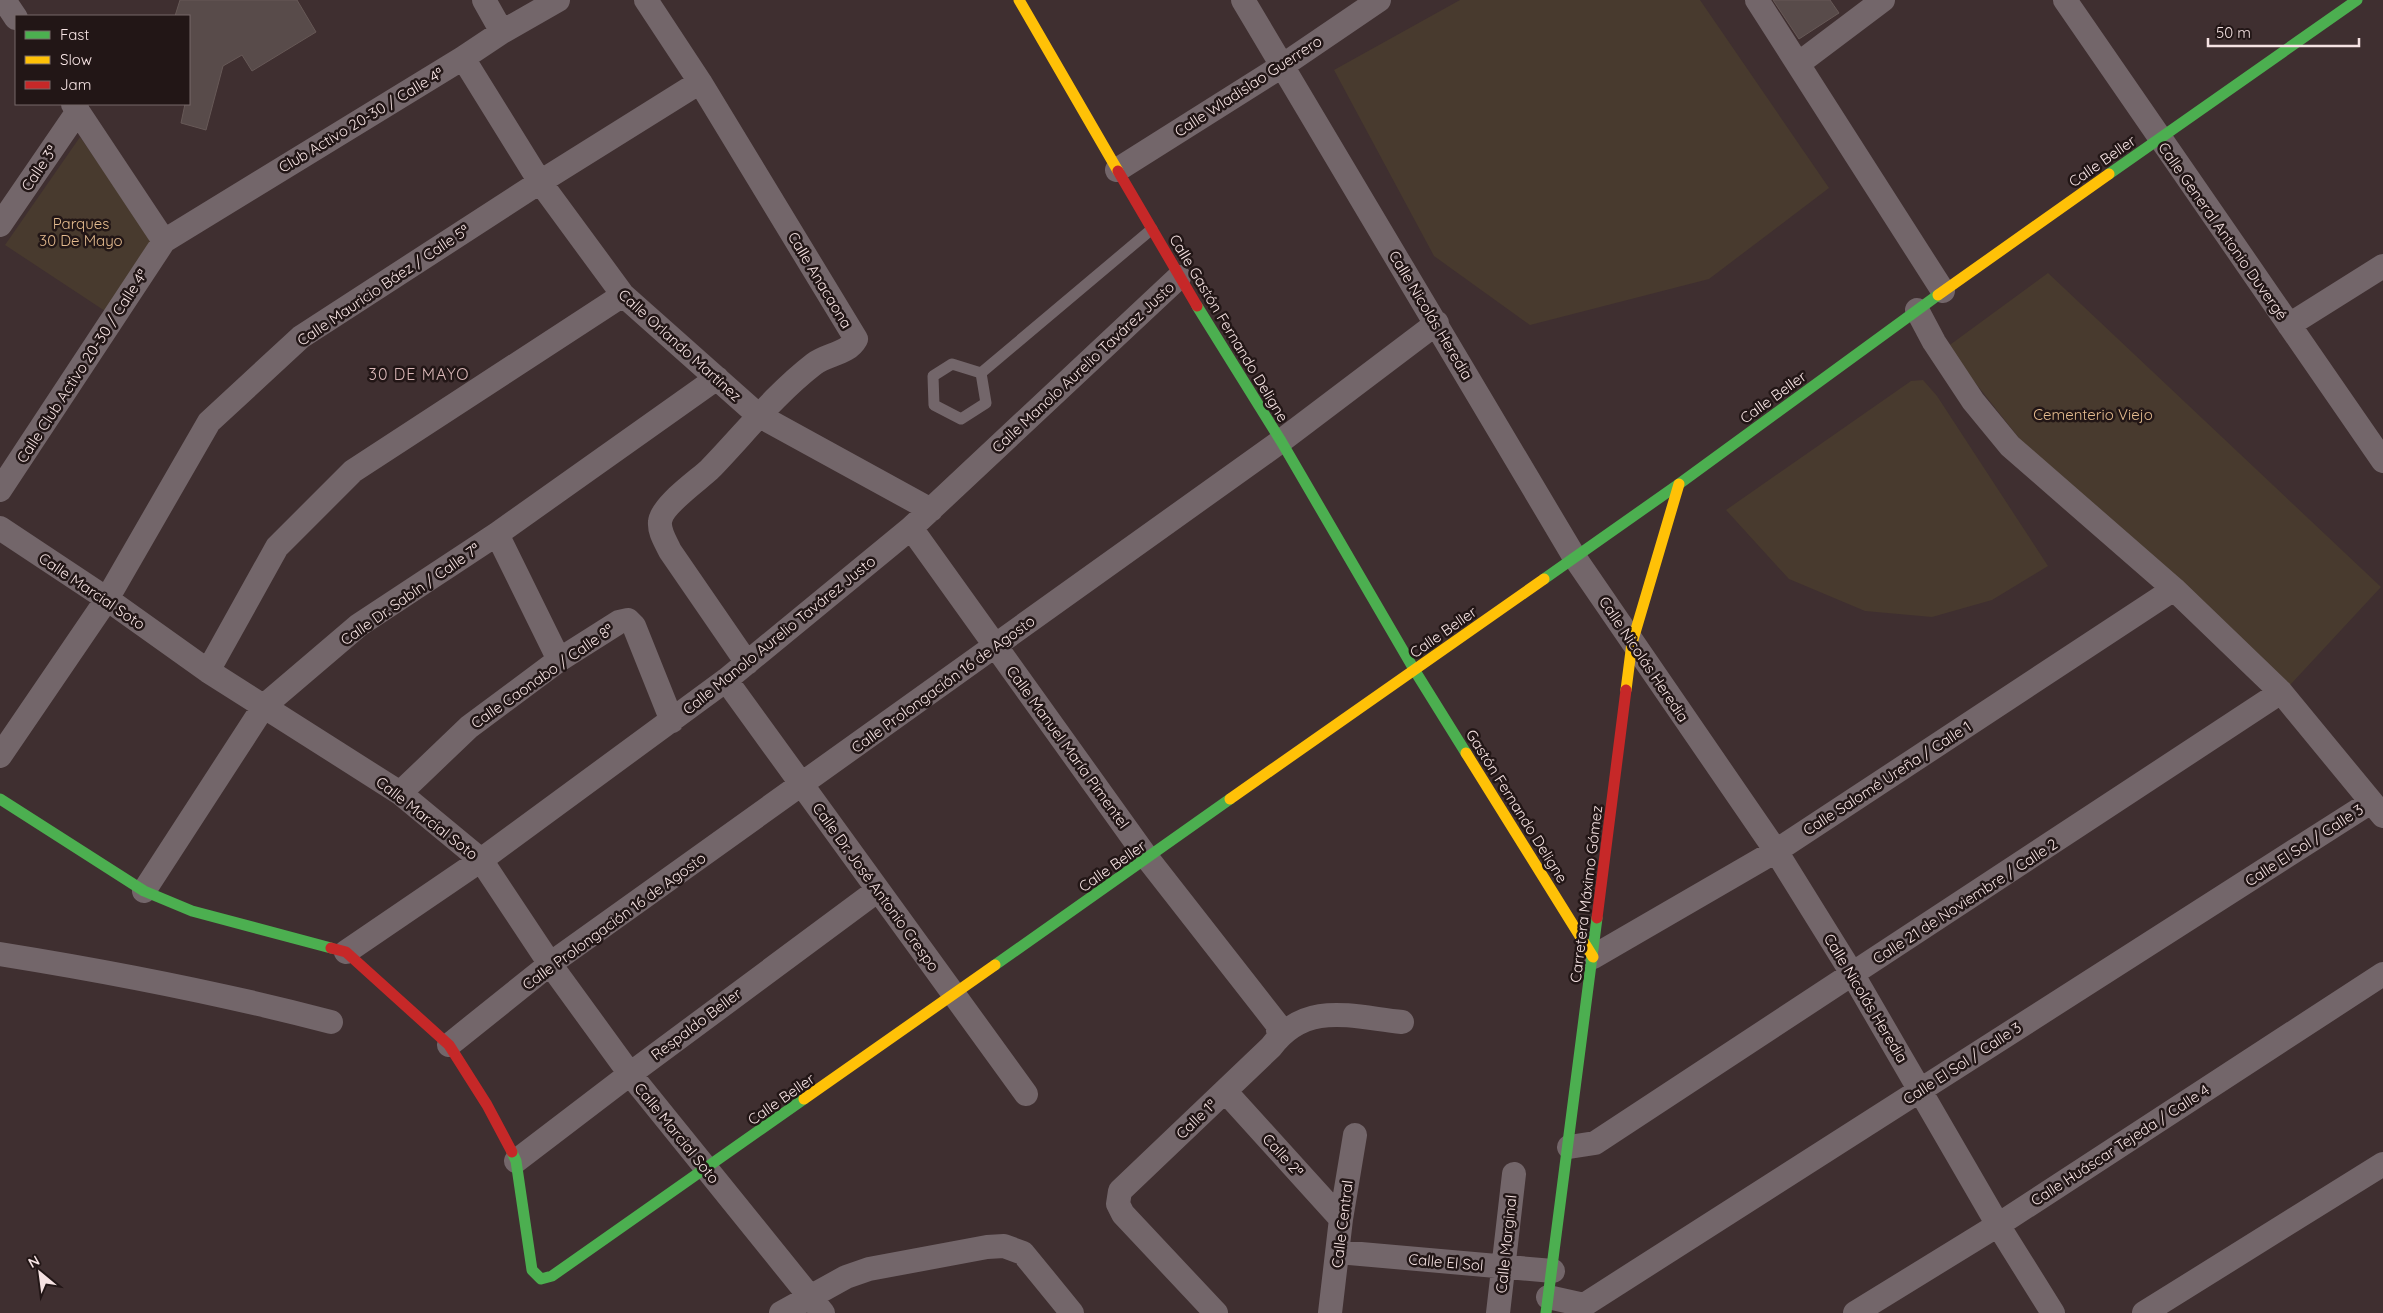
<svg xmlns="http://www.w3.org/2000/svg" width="2383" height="1313" font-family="Quicksand,sans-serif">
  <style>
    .green { fill: #483a2e }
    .building { fill: #584b4a; stroke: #675957 }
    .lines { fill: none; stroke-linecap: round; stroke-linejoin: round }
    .lane { stroke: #73666a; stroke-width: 11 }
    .street { stroke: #73666a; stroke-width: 24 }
    .fast { stroke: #4caf50; stroke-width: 11 }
    .slow { stroke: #ffc107; stroke-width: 11 }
    .jam { stroke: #c62828; stroke-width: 11 }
    .labels { text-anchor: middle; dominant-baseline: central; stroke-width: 5; stroke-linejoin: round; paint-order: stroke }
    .street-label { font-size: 15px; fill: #f6e3e3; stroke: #221616 }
    .park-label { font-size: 15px; fill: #e4bb8f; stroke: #221616 }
    .neighbourhood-label { font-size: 16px; letter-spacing: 1px; fill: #dbb8b8; stroke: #221616 }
  </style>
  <rect width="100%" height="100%" fill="#3f2f30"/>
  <path class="green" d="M 1460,0 L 1700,0 L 1829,188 L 1709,279 L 1530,325 L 1434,256 L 1334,70 Z
    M 80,137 L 155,245 L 105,311 L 5,245 Z
    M 2048,273 L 2381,587 L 2290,685 L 2030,452 L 1947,347 Z
    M 1923,380 L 1937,396 L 2048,566 L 1992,600 L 1932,617 L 1865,611 L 1789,579 L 1726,510 L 1911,381 Z"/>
  <path class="building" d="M 180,0 L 297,0 L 316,32 L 252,71 L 242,55 L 223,66 L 206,130 L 181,123 L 185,104 L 189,104 L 189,16 L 175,16 Z
    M 1773,0 L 1830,0 L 1839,13 L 1799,39 Z"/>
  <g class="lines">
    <path class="lane" d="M 952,364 L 981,373 L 986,403 L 961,419 L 934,405 L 933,376 Z
      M 981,373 L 1152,229"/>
    <path class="street" d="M 4,0 L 16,18
      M 484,0 L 502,32
      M 646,0 L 700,82 L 856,339 C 848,354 827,354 814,364 C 774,395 744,434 709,470 C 697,481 661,506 660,522 C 659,532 666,542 670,551 L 747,663
      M 1243,0 L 1575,558 L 1776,851 L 1853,975 L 1998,1225 L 2053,1313
      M 1757,0 L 1943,291
      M 2065,0 L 2383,461
      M 463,58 L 540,182 L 623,295 L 758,415 L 931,510
      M 1798,64 L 1883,0
      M 73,104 L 164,241
      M 1117,170 L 1282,66 L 1379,0
      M 0,225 L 78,111
      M 1917,310 L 1934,342 L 1973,401 L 2010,446 L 2174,589 L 2281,692 L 2383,816
      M 2289,325 L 2383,266
      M 0,490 L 164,241 L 463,58 L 502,32 L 558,0
      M 0,528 L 107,599 L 208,671 L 400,793 L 481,860 L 550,964 L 630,1074 L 823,1313
      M 911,528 L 1148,859 L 1277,1024 L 1279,1036
      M 497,534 L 559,660
      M 208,671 L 277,547 L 353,471 L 623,295
      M 726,680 L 1026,1094
      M 0,756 L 107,599 L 209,422 L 301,337 L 540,182 L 700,82
      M 400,793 L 469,727 L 559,660 L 619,622 L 628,620 L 634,626 L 672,721
      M 144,891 L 264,706 L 359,625 L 497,534 L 717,378
      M 346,952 L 481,860 L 726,680 L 911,528 L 1179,277
      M 0,954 C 112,972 221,993 331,1022
      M 1593,957 L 1776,851 L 2174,589
      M 449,1045 L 550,964 L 1281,441 L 1437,323
      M 1225,1091 L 1341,1219
      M 1569,1147 L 1595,1143 L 2281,692
      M 516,1161 L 630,1074 L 878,890
      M 1338,1252 L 1553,1271
      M 1548,1297 L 1584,1305 L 2371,802
      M 781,1313 L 846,1277 L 869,1269 L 987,1247 L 1004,1246 L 1023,1253 L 1072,1313
      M 1216,1313 L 1123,1214 L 1118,1204 L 1120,1191 L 1271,1047 C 1306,1000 1352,1017 1402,1022
      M 1330,1313 L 1341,1219 L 1355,1135
      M 1498,1313 L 1514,1174
      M 1855,1313 L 1998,1225 L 2383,974
      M 2144,1313 L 2383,1164"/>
    <path class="fast" d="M 2109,174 L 2357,0
      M 1197,306 L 1281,441 L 1415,671 L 1466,753
      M 1544,579 L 1679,484 L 1938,295
      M 0,799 L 144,891 L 192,911 L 331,948
      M 995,965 L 1230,799
      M 512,1152 L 516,1161 L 532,1270 L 541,1279 L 552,1276 L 804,1099
      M 1546,1313 L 1597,918"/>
    <path class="slow" d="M 1019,0 L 1118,171
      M 1938,295 L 2109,174
      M 1626,690 L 1632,643 L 1679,484
      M 1466,753 L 1593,957
      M 1230,799 L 1544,579
      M 804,1099 L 995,965"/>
    <path class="jam" d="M 1118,171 L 1197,306
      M 1597,918 L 1626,690
      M 331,948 L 346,952 L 449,1045 L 487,1105 L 512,1152"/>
  </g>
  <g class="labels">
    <g class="street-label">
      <text transform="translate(1248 86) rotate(-33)">Calle Wladislao Guerrero</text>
      <text transform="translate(361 120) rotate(-31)">Club Activo 20-30 / Calle 4ª</text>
      <text transform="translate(2102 161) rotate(-35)">Calle Beller</text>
      <text transform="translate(39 168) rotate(-56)">Calle 3ª</text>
      <text transform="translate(2223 231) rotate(55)">Calle General Antonio Duvergé</text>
      <text transform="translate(820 280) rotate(59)">Calle Anacaona</text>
      <text transform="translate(383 285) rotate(-34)">Calle Mauricio Báez / Calle 5ª</text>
      <text transform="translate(1431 315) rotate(59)">Calle Nicolás Heredia</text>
      <text transform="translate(1229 328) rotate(59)">Calle Gastón Fernando Deligne</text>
      <text transform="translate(680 345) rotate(42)">Calle Orlando Martínez</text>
      <text transform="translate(82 366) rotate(-57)">Calle Club Activo 20-30 / Calle 4ª</text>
      <text transform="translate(1083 367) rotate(-43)">Calle Manolo Aurelio Tavárez Justo</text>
      <text transform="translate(1773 397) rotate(-36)">Calle Beller</text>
      <text transform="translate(92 591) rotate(34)">Calle Marcial Soto</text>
      <text transform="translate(410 594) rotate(-35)">Calle Dr. Sabín / Calle 7ª</text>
      <text transform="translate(1443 632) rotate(-35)">Calle Beller</text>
      <text transform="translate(779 635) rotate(-39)">Calle Manolo Aurelio Tavárez Justo</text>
      <text transform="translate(1644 659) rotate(56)">Calle Nicolás Heredia</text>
      <text transform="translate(542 676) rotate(-35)">Calle Caonabo / Calle 8ª</text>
      <text transform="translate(943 684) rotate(-36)">Calle Prolongación 16 de Agosto</text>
      <text transform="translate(1068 747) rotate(54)">Calle Manuel María Pimentel</text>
      <text transform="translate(1887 778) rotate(-33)">Calle Salomé Ureña / Calle 1</text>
      <text transform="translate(1517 806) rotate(58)">Gastón Fernando Deligne</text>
      <text transform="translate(427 818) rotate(38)">Calle Marcial Soto</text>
      <text transform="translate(2304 845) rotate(-33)">Calle El Sol / Calle 3</text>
      <text transform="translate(1112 866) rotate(-35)">Calle Beller</text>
      <text transform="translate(876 887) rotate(54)">Calle Dr. José Antonio Crespo</text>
      <text transform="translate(1586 894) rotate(-83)">Carretera Máximo Gómez</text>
      <text transform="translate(1965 901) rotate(-33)">Calle 21 de Noviembre / Calle 2</text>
      <text transform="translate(614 921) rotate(-36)">Calle Prolongación 16 de Agosto</text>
      <text transform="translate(1866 998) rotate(59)">Calle Nicolás Heredia</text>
      <text transform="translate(696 1024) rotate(-37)">Respaldo Beller</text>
      <text transform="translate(1962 1063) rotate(-33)">Calle El Sol / Calle 3</text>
      <text transform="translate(781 1099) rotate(-35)">Calle Beller</text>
      <text transform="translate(1196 1119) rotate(-44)">Calle 1ª</text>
      <text transform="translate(677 1133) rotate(51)">Calle Marcial Soto</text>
      <text transform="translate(2120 1145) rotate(-33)">Calle Huáscar Tejeda / Calle 4</text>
      <text transform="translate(1283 1155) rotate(48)">Calle 2ª</text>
      <text transform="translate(1342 1224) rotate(-83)">Calle Central</text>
      <text transform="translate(1506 1244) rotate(-84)">Calle Marginal</text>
      <text transform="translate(1446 1262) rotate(5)">Calle El Sol</text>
    </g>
    <g class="park-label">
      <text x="81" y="223">Parques<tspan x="81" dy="17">30 De Mayo</tspan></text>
      <text x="2093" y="414">Cementerio Viejo</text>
    </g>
    <g class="neighbourhood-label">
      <text x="419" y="374">30 DE MAYO</text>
    </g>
  </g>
  <rect x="15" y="15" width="175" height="90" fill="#221616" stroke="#776868"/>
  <rect x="25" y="31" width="25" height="8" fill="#4caf50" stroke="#776868"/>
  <text x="60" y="40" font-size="15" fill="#f6e3e3">Fast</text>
  <rect x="25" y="56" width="25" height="8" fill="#ffc107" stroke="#776868"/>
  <text x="60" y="65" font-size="15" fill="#f6e3e3">Slow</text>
  <rect x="25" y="81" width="25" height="8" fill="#c62828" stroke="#776868"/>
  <text x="60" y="90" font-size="15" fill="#f6e3e3">Jam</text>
  <g transform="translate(40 1273) rotate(331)" stroke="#221616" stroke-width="4" paint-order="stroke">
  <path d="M0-4L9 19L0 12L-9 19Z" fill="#f6e3e3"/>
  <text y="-8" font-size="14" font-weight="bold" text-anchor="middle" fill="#f6e3e3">N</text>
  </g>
  <path d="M2208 38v8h151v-8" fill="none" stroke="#f6e3e3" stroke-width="2.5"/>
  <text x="2216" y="38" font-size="15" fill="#f6e3e3" stroke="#221616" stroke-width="4" paint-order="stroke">50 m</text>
</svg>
